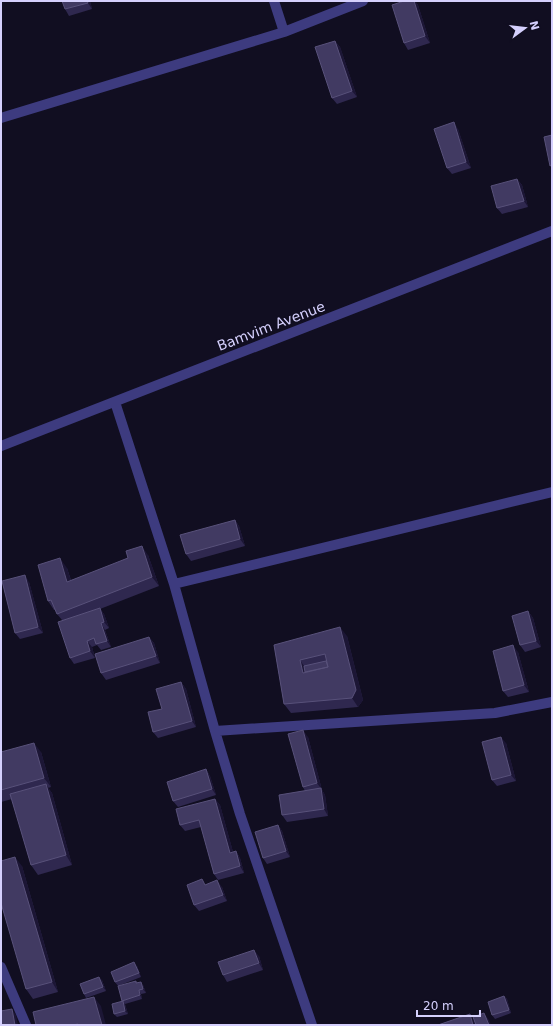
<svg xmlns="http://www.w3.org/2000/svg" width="553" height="1026" font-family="'DejaVu Sans',sans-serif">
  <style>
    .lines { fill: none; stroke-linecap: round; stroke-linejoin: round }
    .minor { stroke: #3d3b7f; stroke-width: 10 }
    .wall { fill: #2f284f }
    .shaded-wall { fill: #1c1635 }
    .building { fill: #413a62; stroke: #58517a; fill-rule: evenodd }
    .labels { text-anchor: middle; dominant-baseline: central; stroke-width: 3; stroke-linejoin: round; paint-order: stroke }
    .street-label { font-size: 14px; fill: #d5d0fd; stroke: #110e21 }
  </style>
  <rect width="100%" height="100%" fill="#110e21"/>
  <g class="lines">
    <path class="minor" d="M 274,1 L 284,32
      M 1,118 L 284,32 L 363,1
      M 115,402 L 174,584 L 215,731 L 240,814 L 312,1025
      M 1,446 L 552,231
      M 174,584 L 552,492
      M 215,731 L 495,713 L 552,702
      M 1,967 L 26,1025"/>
  </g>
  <path class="wall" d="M 90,1 L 92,9 L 69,16 L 65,9 Z
    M 404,1 L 415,1 L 418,5 L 430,43 L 408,50 L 404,43 Z
    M 335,41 L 340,47 L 357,97 L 337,104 L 332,98 Z
    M 458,129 L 471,168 L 452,174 L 447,168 Z
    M 517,179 L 522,185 L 528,207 L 502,214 L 497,208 Z
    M 235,520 L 239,526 L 245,546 L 191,561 L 186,554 Z
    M 148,555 L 159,586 L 100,609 L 104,614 L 109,628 L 105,630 L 111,647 L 101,650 L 97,645 L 92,647 L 95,658 L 74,664 L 70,658 L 62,620 L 57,614 L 56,610 L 54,610 L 48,601 L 67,568 L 71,580 Z
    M 29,582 L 43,633 L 20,639 L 15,633 Z
    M 528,611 L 533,618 L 541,647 L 525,652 L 520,645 Z
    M 347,636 L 363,700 L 358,707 L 291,713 L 284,704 L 274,645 Z
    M 149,637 L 154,643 L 160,663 L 106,680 L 101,673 Z
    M 518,652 L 529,692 L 508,697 L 503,691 Z
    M 181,682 L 186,689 L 196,727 L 158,738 L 153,732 L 162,709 Z
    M 308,737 L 322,790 L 325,795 L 328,816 L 287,822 L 282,815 L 305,791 L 303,787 Z
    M 506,743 L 516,781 L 497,786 L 492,780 Z
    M 1,752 L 41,752 L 51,787 L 48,788 L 52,793 L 72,865 L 38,875 L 31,865 L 12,799 L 1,802 Z
    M 206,769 L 210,776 L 216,795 L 178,807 L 173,801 Z
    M 215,799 L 220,805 L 233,852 L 236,851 L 240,858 L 244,873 L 218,880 L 214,874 L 201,827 L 185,831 L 180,825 Z
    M 278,825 L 282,831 L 290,857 L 267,864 L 263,858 Z
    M 22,866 L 58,992 L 33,999 L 26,989 Z
    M 206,885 L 222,887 L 227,901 L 199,911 L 194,905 Z
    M 259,956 L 263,970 L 227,982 L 223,975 Z
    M 137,966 L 141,977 L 118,986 L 115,982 Z
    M 102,980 L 106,991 L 86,998 L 84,994 Z
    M 136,981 L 137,983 L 143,985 L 146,993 L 141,994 L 142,999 L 125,1004 L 128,1014 L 117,1017 L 114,1014 Z
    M 504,996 L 507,999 L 511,1013 L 495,1019 L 492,1015 Z"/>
  <path class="shaded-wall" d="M 87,1 L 90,1 L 92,9 L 88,3 Z
    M 414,1 L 415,1 L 418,5 L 430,43 L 425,36 Z
    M 335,41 L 340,47 L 357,97 L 352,91 Z
    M 454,122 L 458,129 L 471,168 L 466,162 Z
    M 517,179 L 522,185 L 528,207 L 524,201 Z
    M 235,520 L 239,526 L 245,546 L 240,539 Z
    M 142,546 L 148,555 L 159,586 L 152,577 Z
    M 60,558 L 67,568 L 74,591 L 67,582 Z
    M 25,575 L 29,582 L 43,633 L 38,627 Z
    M 100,608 L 104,614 L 109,628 L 104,622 Z
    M 528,611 L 533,618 L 541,647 L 536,641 Z
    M 101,623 L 105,630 L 111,647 L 107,641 Z
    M 340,627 L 347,636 L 363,700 L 358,707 L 352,698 Z
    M 149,637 L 154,643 L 160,663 L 156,656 Z
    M 87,641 L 92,647 L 95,658 L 90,651 Z
    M 513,645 L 518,652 L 529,692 L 524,685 Z
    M 300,660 L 306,669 L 308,678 L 303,673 Z
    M 181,682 L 186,689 L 196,727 L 192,721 Z
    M 303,730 L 308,737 L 322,790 L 317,783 Z
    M 501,737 L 506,743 L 516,781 L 511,775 Z
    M 34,743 L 41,752 L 51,787 L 44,778 Z
    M 206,769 L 210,776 L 216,795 L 212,789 Z
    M 46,784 L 52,793 L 72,865 L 66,855 Z
    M 321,788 L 325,795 L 328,816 L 324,809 Z
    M 215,799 L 220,805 L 235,859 L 230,853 Z
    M 278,825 L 282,831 L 290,857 L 286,851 Z
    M 236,851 L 240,858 L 244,873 L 240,866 Z
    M 15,857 L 22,866 L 58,992 L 52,982 Z
    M 217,880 L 222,887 L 227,901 L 223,895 Z
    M 254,950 L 259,956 L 263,970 L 259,963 Z
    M 134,962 L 137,966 L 141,977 L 139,973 Z
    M 99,977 L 102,980 L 106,991 L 103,987 Z
    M 141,982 L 143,985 L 146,993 L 143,989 Z
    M 139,990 L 141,994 L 142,999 L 140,995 Z
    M 504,996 L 507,999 L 511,1013 L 509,1010 Z
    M 94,997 L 101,1006 L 106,1025 L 102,1025 Z
    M 123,1001 L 125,1005 L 128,1014 L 125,1011 Z
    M 12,1009 L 16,1015 L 18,1025 L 15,1025 Z
    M 484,1013 L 489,1020 L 491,1025 L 489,1025 Z
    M 470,1014 L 474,1021 L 476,1025 L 473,1025 Z"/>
  <path class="building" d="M 62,1 L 87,1 L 88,3 L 65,9 Z
    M 404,1 L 414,1 L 425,36 L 404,43 L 392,5 Z
    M 335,41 L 352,91 L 332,98 L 315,47 Z
    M 454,122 L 466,162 L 447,168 L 434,129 Z
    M 552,135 L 552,165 L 550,166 L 544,137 Z
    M 517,179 L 524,201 L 497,208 L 491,186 Z
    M 235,520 L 240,539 L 186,554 L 180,535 Z
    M 142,546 L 152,577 L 57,614 L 51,600 L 48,601 L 38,565 L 60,558 L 67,582 L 128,558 L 126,551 Z
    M 25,575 L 38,627 L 15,633 L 2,581 Z
    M 100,608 L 104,622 L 101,623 L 107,641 L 96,644 L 94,638 L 87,641 L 90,651 L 70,658 L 58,622 Z
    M 528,611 L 536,641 L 520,645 L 512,616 Z
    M 340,627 L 356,690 L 352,698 L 284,704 L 274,645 ZM 325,654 L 328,667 L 303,673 L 300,660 Z
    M 149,637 L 156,656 L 101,673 L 95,654 Z
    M 513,645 L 524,685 L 503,691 L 493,651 Z
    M 326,661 L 328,667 L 305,672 L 304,666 Z
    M 181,682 L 192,721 L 153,732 L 148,712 L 162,709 L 156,689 Z
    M 303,730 L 317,783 L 303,787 L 288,734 Z
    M 501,737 L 511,775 L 492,780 L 482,742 Z
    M 34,743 L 44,778 L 1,790 L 1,752 Z
    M 206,769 L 212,789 L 173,801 L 167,782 Z
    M 46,784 L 66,855 L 31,865 L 10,794 Z
    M 321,788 L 324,809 L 282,815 L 279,795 Z
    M 215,799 L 230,853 L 236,851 L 240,866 L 214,874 L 199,820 L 180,825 L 176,809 Z
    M 278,825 L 286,851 L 263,858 L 255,832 Z
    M 15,857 L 52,982 L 26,989 L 1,903 L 1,861 Z
    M 202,879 L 205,885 L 217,880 L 223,895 L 194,905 L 187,885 Z
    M 254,950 L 259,963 L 223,975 L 218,962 Z
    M 134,962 L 139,973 L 115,982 L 111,972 Z
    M 99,977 L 103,987 L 84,994 L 80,984 Z
    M 136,981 L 136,983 L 141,982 L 143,989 L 139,990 L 140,995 L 122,1001 L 118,986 Z
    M 504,996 L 509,1010 L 492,1015 L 488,1002 Z
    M 94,997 L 102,1025 L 79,1025 L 78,1024 L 72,1025 L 36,1025 L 33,1012 Z
    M 123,1001 L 125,1011 L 114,1014 L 112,1004 Z
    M 12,1009 L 15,1025 L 1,1025 L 1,1011 Z
    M 484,1013 L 489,1025 L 476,1025 L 473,1017 Z
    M 470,1014 L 473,1025 L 438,1025 Z"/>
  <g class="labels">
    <g class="street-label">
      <text transform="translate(271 326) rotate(-21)">Bamvim Avenue</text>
    </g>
  </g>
  <rect width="553" height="1026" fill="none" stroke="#d5d0fd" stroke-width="4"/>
  <g transform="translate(525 28) rotate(75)" stroke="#110e21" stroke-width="3" paint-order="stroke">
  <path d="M0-3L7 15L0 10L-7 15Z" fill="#d5d0fd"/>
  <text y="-6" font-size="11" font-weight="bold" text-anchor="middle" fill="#d5d0fd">N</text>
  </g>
  <path d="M417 1010v6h63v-6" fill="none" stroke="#d5d0fd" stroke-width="2"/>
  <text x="423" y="1010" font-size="12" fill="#d5d0fd" stroke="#110e21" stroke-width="3" paint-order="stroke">20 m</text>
</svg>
